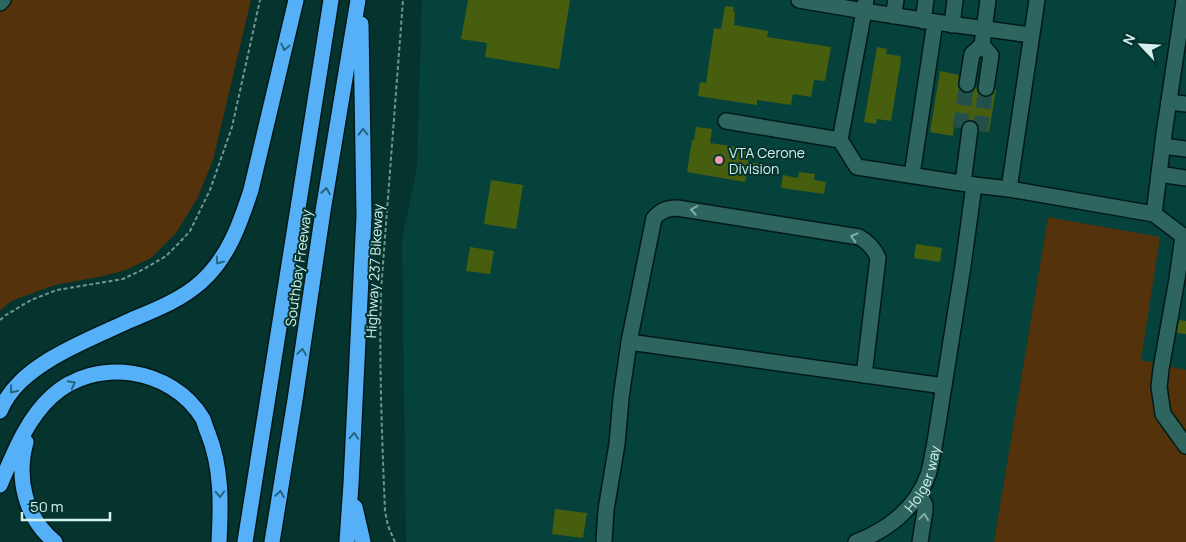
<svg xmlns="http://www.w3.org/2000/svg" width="1186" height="542" font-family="Manrope,sans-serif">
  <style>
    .built { fill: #06423c }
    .green { fill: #54320c }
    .building { fill: #475e0f }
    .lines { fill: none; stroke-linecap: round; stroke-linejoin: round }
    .minor-tunnel { stroke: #24504c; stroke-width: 15; stroke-dasharray: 15 8; stroke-linecap: butt }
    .minor-casing { stroke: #001916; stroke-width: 18 }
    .highway-casing { stroke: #001916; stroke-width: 18 }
    .path { stroke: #709691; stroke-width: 2; stroke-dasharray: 4 2.5; stroke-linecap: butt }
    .minor { stroke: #2e665f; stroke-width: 15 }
    .highway { stroke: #56b0f7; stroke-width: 15 }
    .oneway { stroke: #25667f }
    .oneway2 { stroke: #82aca6 }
    .poi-dot { fill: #f29aae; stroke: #05342f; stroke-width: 2 }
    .labels { text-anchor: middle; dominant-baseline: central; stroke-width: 4; stroke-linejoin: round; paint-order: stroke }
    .poi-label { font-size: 14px; fill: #d5f1ed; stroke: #05342f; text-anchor: start }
    .street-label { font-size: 14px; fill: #d5f1ed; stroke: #05342f }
  </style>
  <rect width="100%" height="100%" fill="#05342f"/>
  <path class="built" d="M 422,0 L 1186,0 L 1186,542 L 406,542 L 402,239 L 417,167 Z"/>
  <path class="green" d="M 0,0 L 251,0 L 213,160 L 197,199 L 176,233 L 151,258 L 126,270 L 104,276 L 55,285 L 11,301 L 0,311 Z
    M 1048,217 L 1160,237 L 1141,360 L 1186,370 L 1186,542 L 994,542 Z"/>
  <path class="building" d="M 468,0 L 570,0 L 559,69 L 485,57 L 487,43 L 461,39 Z
    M 725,6 L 734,7 L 733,11 L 735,12 L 734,25 L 768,31 L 767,37 L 831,47 L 825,81 L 814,80 L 811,97 L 793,94 L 791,105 L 757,100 L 757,105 L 698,96 L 700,82 L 706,83 L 714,28 L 721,29 Z
    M 877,47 L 887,49 L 886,54 L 901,56 L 900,60 L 901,60 L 891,121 L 877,119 L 876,124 L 864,122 Z
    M 940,71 L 959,75 L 958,87 L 961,91 L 965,93 L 971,93 L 974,90 L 976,86 L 977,91 L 980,95 L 984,97 L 989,97 L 993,94 L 995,89 L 996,89 L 989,132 L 979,131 L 979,126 L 976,122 L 971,120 L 967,120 L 963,123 L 961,128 L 954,127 L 953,136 L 930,132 Z
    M 696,127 L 712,129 L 710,143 L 750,149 L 748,162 L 770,165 L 769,174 L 747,171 L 745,182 L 687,172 L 692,140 L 694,140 Z
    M 799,172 L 815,174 L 814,180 L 826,182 L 824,194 L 781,188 L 783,175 L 798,178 Z
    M 491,180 L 523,185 L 516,229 L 484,224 Z
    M 916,244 L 942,248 L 940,262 L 914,258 Z
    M 470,247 L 494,251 L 490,274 L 466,271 Z
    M 1179,320 L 1186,321 L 1186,334 L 1177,333 Z
    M 555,509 L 587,513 L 583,538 L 552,534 Z"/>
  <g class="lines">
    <path class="minor-tunnel" d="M 960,128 L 967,84
      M 980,131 L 986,88"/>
    <g class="minor-casing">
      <g id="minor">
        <path d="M 799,0 L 864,11 L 840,140"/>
        <path d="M 866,0 L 864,11 L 935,22 L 912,175"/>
        <path d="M 0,3 L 3,0"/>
        <path d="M 893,16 L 896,0"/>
        <path d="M 923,21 L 926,0"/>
        <path d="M 935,22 L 1031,35"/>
        <path d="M 952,25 L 955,0"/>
        <path d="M 982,45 L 991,55 L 986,88"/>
        <path d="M 967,84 L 972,54 L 982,45 L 988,0"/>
        <path d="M 1169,102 L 1186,104"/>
        <path d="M 726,121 L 840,140 L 857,167 L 974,185 L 1009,189 L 1154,214 L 1183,236 L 1177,279 L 1161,369 L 1159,387 L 1163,414 L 1186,446"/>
        <path d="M 1163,146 L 1186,149"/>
        <path d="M 1159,174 L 1186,178"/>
        <path d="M 963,183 L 970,129"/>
        <path d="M 1009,189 L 1037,0"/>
        <path d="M 1154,214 L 1164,134 L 1184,0"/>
        <path d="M 629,342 L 944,386"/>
        <path d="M 919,493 L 925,505 L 925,511 L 920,542"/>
        <path d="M 604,542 L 606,510 L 617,444 L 621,398 L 629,342 L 654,218 C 661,211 666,208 677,208 L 859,237 C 868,242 874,248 878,258 L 864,375"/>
        <path id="s1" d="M 856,542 C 888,530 916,508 928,475 C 931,466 932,456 934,448 L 963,266 L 974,185"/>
      </g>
    </g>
    <g class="highway-casing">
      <path id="highway" d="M 0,411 C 10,388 28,373 49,360 C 75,344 103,333 131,320 C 155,310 181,300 201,282 C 228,258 240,224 251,190 L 296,0
        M 26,442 C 16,478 25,518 55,542
        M 0,485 C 13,455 26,420 51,397 C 95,356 172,367 203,419 C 205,424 206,429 208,433 C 222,468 221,505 219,542
        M 355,507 L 363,542
        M 245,542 L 331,0
        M 272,542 L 295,400 L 323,211 L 358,0
        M 347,542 L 351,484 L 364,216 L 361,24"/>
    </g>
    <path class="path" d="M 0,320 L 6,315 L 31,300 L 57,290 L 123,279 L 144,269 L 166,256 L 179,243 L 190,231 L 210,190 L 232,127 L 260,0
      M 395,542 L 388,526 L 385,511 C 382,437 379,364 381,290 L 403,0"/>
    <use href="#minor" class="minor"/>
    <use href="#highway" class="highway"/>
  </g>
  <defs><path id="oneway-chevron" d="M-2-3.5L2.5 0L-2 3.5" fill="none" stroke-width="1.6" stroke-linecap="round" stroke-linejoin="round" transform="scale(1.25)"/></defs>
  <g class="oneway">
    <use href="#oneway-chevron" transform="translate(285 47) rotate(103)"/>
    <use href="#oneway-chevron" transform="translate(363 132) rotate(-91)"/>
    <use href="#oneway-chevron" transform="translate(326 191) rotate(-81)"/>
    <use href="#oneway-chevron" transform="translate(219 261) rotate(125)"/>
    <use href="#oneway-chevron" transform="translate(302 352) rotate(-82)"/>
    <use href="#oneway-chevron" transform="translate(72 384) rotate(-27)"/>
    <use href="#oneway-chevron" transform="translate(13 390) rotate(128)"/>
    <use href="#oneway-chevron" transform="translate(354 436) rotate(-87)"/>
    <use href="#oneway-chevron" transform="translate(220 494) rotate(87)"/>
    <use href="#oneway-chevron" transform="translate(280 494) rotate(-81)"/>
  </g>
  <g class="oneway2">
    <use href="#oneway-chevron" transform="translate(694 210) rotate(-171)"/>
    <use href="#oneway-chevron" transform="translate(854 237) rotate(-166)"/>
    <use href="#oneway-chevron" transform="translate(924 517) rotate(-82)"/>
  </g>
  <circle class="poi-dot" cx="719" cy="160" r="5"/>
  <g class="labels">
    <g class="poi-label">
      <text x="729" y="152">VTA Cerone<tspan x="729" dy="16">Division</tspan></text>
    </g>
    <g class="street-label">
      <text transform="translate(298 268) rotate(-82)">Southbay Freeway</text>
      <text transform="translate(374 271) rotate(-87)">Highway 237 Bikeway</text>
      <text stroke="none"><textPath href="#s1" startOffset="96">Holger way</textPath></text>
    </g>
  </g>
  <g transform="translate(1141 45) rotate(295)" stroke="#05342f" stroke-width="4" paint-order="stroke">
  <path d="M0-4L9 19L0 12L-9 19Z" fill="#d5f1ed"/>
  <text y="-8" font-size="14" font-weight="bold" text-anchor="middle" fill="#d5f1ed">N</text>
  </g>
  <path d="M22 512v8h88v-8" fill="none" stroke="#d5f1ed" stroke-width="2.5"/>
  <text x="30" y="512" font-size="15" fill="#d5f1ed" stroke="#05342f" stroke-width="4" paint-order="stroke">50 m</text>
</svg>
